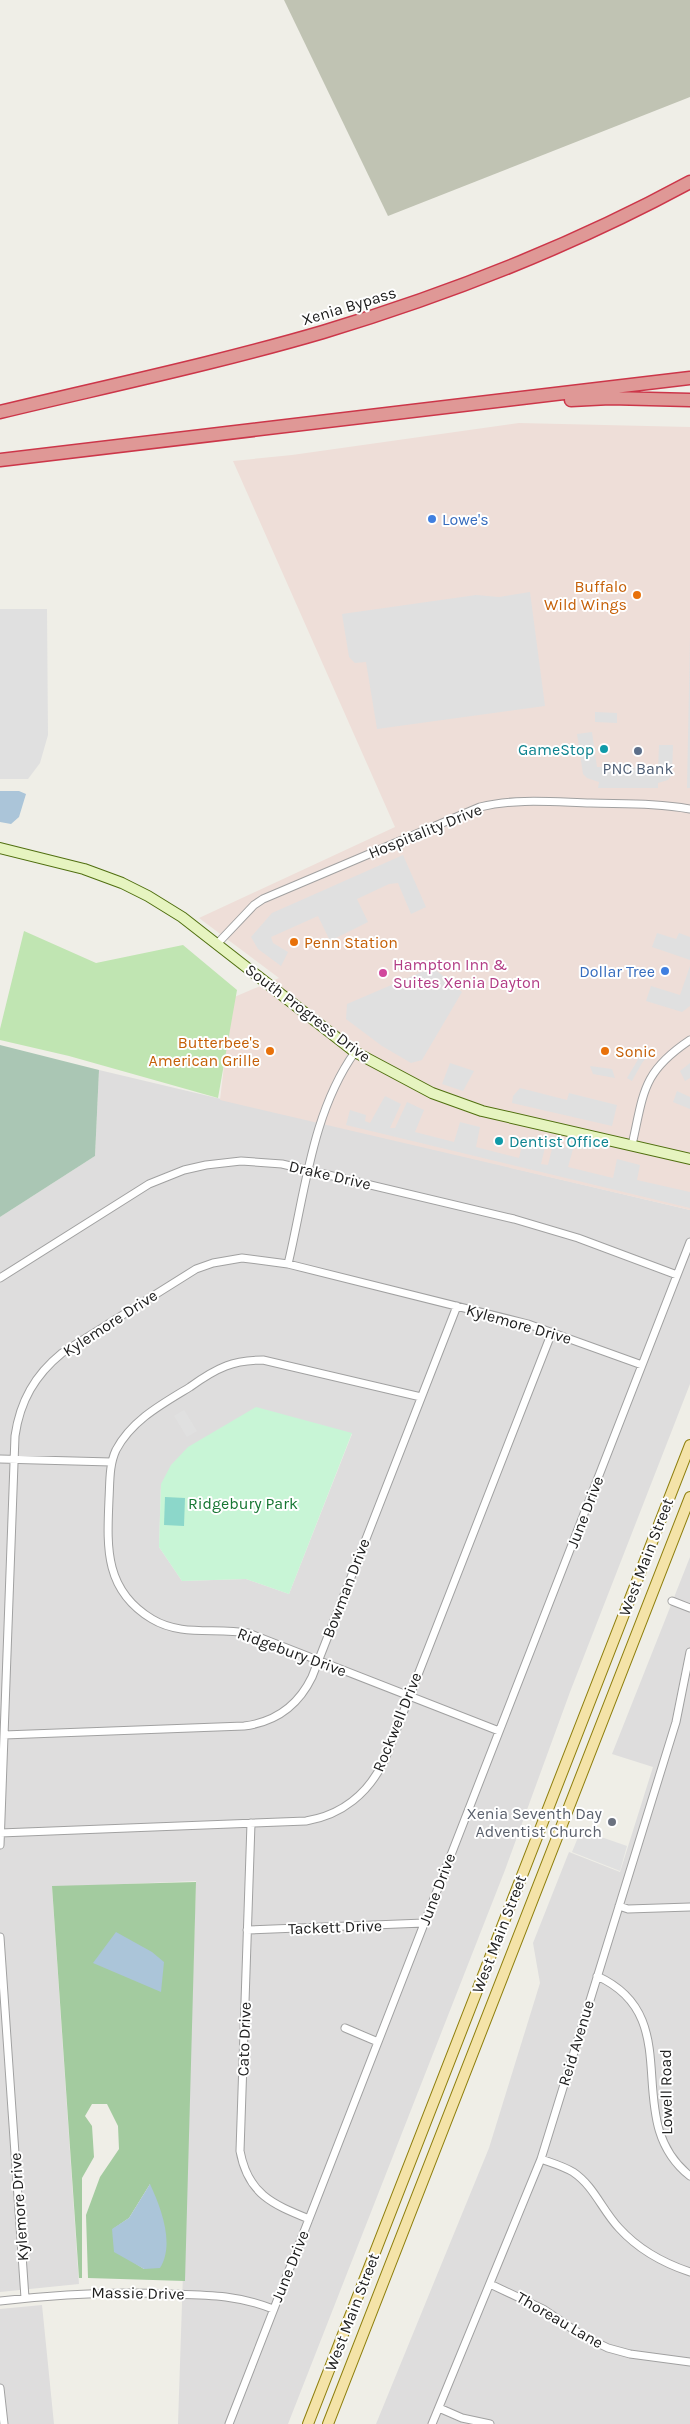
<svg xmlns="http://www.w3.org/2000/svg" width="690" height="2424" font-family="Karla,sans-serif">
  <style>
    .residential { fill: #dedddd; fill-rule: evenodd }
    .commercial { fill: #eeded8 }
    .construction { fill: #c0c3b3 }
    .grass { fill: #c0e5b2 }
    .forest { fill: #a3cb9f; fill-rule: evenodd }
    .cemetery { fill: #aac6b4 }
    .park { fill: #c8f5d6 }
    .pitch { fill: #8cd7ca }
    .parking { fill: #e0e0e0 }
    .water { fill: #abc5d9 }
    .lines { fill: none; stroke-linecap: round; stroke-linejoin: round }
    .street-casing { stroke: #a1a1a1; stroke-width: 9 }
    .secondary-casing { stroke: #506f0f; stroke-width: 12 }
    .primary-casing { stroke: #8e7f0d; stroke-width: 12 }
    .highway-casing { stroke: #cc3649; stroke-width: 15 }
    .street { stroke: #fff; stroke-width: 7 }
    .secondary { stroke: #e6f4c0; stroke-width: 10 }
    .primary { stroke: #f4e3a8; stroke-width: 10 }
    .highway { stroke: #df9896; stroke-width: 12 }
    .shop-dot { fill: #3f7fe0; stroke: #fff; stroke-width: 2 }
    .food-dot { fill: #e8710a; stroke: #fff; stroke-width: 2 }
    .culture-dot { fill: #0f9aa8; stroke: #fff; stroke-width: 2 }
    .service-dot { fill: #5c6f8a; stroke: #fff; stroke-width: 2 }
    .hotel-dot { fill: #d1479c; stroke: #fff; stroke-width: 2 }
    .worship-dot { fill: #6b7280; stroke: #fff; stroke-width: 2 }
    .labels { text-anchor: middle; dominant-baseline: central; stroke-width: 4; stroke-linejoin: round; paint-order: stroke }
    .street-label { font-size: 16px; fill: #202020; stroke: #fff }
    .shop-label { font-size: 16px; fill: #366cbe; stroke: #fff; text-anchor: start }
    .food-label { font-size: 16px; fill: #c56008; stroke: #fff; text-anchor: end }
    .culture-label { font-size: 16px; fill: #0d838f; stroke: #fff; text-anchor: end }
    .service-label { font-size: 16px; fill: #4e5e75; stroke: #fff }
    .hotel-label { font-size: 16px; fill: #b23c85; stroke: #fff; text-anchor: start }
    .park-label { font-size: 16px; fill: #167632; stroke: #fff }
    .worship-label { font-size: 16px; fill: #5b616d; stroke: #fff; text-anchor: end }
  </style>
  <rect width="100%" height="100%" fill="#efeee7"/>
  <path class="residential" d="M 99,1070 L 690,1210 L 690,1384 L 570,1692 L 505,1870 L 288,2424 L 178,2424 L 196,1881 L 52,1887 L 79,2284 L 0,2292 L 0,1217 L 95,1156 ZM 352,1434 L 289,1594 L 246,1579 L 182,1581 L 159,1547 L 161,1484 Z
    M 690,1557 L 690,2424 L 376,2424 L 489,2148 L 540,1983 L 533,1943 L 569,1852 L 620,1872 L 653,1767 L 612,1754 Z
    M 42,2305 L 54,2424 L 0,2424 L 0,2309 Z"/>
  <path class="commercial" d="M 519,423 L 690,427 L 690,1210 L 220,1100 L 232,998 L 279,978 L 199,918 L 395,827 L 233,461 L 292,455 Z"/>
  <path class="construction" d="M 284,0 L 690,0 L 690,97 L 388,216 Z"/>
  <path class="grass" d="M 24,931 L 96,963 L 183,945 L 237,990 L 218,1098 L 69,1056 L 0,1040 L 0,1029 Z"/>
  <path class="forest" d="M 196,1882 L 185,2281 L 88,2278 L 86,2215 L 100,2177 L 119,2149 L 118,2126 L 107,2104 L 92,2104 L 85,2116 L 92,2126 L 94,2157 L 82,2178 L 82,2278 L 79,2278 L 52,1886 ZM 150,2184 L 144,2269 L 133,2262 L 113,2229 L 129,2218 Z"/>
  <path class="cemetery" d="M 0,1045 L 99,1070 L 95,1156 L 0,1217 Z"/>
  <path class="park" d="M 256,1407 L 352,1433 L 289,1594 L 246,1579 L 182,1581 L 159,1547 L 161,1484 L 171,1465 L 188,1447 Z"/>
  <path class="pitch" d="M 165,1497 L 185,1498 L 184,1526 L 164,1525 Z"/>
  <path class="parking" d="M 530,592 L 545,706 L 377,729 L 366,662 L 355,663 L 349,657 L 342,614 L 476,595 L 499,597 Z
    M 0,609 L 47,609 L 48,735 L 40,763 L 28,779 L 0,779 Z
    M 690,636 L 690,788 L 687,788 Z
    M 595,712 L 617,713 L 617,723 L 595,722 Z
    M 592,732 L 597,767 L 658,768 L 659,745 L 673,745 L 672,775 L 668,780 L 658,783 L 658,788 L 598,788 L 599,782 L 587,778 L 583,774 L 577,734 Z
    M 403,855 L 426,907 L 411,914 L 398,883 L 389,884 L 357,899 L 368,922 L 330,941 L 318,916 L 271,937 L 273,943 L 288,952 L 281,966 L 258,949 L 251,937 L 272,913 Z
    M 657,933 L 676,939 L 679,933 L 690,937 L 690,960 L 652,947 Z
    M 690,966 L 690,1006 L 682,1012 L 646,1001 L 651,986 L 680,995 Z
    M 436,970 L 462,992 L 422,1060 L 411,1063 L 382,1046 L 346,1019 L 347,1004 L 424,971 Z
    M 643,1051 L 649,1054 L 642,1063 L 632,1081 L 627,1078 Z
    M 450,1063 L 474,1071 L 463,1091 L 442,1084 Z
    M 690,1063 L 690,1078 L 685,1081 L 680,1071 Z
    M 590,1066 L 612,1069 L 615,1078 L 593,1074 Z
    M 520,1088 L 567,1100 L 569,1093 L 617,1105 L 612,1126 L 512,1103 L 513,1096 Z
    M 677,1091 L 690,1097 L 690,1109 L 673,1102 Z
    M 385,1096 L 401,1104 L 390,1128 L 395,1128 L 407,1102 L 424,1110 L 415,1132 L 454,1142 L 460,1122 L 480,1127 L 476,1147 L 519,1158 L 524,1137 L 546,1143 L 541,1164 L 548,1165 L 553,1145 L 573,1149 L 568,1167 L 613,1178 L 617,1159 L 640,1165 L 637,1180 L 690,1192 L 690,1208 L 346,1125 L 350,1110 L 366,1115 L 365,1121 L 370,1123 Z
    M 184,1410 L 197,1431 L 187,1437 L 174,1416 Z
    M 581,1830 L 627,1846 L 620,1871 L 572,1852 Z"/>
  <path class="water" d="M 0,791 L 19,791 L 26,794 L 19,817 L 11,824 L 0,822 Z
    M 116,1932 L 152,1952 L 164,1962 L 161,1992 L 93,1963 Z
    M 150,2184 C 161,2208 175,2244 160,2268 L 144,2269 L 114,2252 L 112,2229 L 129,2218 Z"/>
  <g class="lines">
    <g class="street-casing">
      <path id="street" d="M 217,944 L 254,905 L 263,899 L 480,807 C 516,798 554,802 591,803 C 624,804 658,803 690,809
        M 632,1145 C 644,1092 642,1072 690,1040
        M 288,1264 C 305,1193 312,1112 355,1052
        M 0,1278 L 149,1184 L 184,1170 L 206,1165 L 241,1161 L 282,1164 L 514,1219 L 578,1238 L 677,1275
        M 421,1397 L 263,1360 C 250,1360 238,1361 226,1366 C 213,1371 201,1379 190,1387 C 162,1404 132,1420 116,1450 C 109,1465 110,1482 109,1499 C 107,1547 104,1590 152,1619 C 182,1637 215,1627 248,1633 L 499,1731
        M 0,1459 L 111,1462
        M 672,1601 L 690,1608
        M 4,1735 L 244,1726 C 276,1722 298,1706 312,1677 L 457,1306
        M 251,1823 L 240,2151 C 248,2194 272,2204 309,2219
        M 0,1833 L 306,1821 C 342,1815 369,1793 385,1759 L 552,1332
        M 0,1845 L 15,1436 C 20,1401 35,1375 62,1353 L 196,1269 L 213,1263 L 242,1258 L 288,1264 L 528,1324 L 642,1365
        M 619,1906 L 628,1909 L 690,1907
        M 247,1930 L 424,1923
        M 0,1937 L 25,2298
        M 597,1976 C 690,2018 618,2119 690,2176
        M 345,2028 L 378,2042
        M 541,2159 C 552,2163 563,2166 573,2172 C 594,2186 602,2210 619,2228 C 638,2249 663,2263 690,2272
        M 490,2284 L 543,2309 L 583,2336 L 608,2348 L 630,2354 L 690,2362
        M 0,2301 C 60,2294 112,2291 172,2294 C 209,2295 238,2295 273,2309
        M 0,2388 L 4,2424
        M 439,2408 L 462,2418 L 490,2424
        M 229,2424 L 690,1242
        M 432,2424 L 541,2159 L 676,1722 L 690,1652"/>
    </g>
    <g class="secondary-casing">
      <path id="secondary" d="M 0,848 L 84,869 L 122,883 L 148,896 L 182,917 L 355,1052 L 432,1093 L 482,1111 L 690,1159"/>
    </g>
    <g class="primary-casing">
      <path id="primary" d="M 308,2424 L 690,1445
        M 328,2424 L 690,1497"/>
    </g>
    <g class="highway-casing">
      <path id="highway" d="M 571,400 L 610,398 L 690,400
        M 0,412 C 108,386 217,363 323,332 C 449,294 574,245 690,182
        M 0,460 L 690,378"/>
    </g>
    <use href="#street" class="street"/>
    <use href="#secondary" class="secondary"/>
    <use href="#primary" class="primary"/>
    <use href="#highway" class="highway"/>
  </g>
  <g class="shop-dot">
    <circle cx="432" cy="519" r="5"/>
    <circle cx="665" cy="971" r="5"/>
  </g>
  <g class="food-dot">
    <circle cx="637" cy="595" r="5"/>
    <circle cx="294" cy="942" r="5"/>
    <circle cx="270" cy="1051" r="5"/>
    <circle cx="605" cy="1051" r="5"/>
  </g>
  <g class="culture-dot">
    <circle cx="604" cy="749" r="5"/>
    <circle cx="499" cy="1141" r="5"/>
  </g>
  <circle class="service-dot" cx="638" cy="751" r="5"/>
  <circle class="hotel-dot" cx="383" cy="973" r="5"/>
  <circle class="worship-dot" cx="612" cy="1822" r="5"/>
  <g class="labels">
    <g class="street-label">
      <text transform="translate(349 306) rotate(-17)">Xenia Bypass</text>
      <text transform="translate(425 831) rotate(-22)">Hospitality Drive</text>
      <text transform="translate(308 1013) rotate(37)">South Progress Drive</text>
      <text transform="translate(330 1175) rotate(13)">Drake Drive</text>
      <text transform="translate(110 1323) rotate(-33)">Kylemore Drive</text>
      <text transform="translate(519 1324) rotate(16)">Kylemore Drive</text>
      <text transform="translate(585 1512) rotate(-69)">June Drive</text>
      <text transform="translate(646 1557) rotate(-69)">West Main Street</text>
      <text transform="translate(346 1588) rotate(-69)">Bowman Drive</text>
      <text transform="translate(292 1652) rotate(20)">Ridgebury Drive</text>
      <text transform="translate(397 1722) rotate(-68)">Rockwell Drive</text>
      <text transform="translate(437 1889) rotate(-69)">June Drive</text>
      <text transform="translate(335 1927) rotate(-2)">Tackett Drive</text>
      <text transform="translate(499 1934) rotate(-69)">West Main Street</text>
      <text transform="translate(244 2039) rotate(-88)">Cato Drive</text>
      <text transform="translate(576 2043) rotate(-73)">Reid Avenue</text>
      <text transform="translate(666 2092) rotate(-91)">Lowell Road</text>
      <text transform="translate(19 2207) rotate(-94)">Kylemore Drive</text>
      <text transform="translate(290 2266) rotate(-68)">June Drive</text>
      <text transform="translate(138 2293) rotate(1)">Massie Drive</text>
      <text transform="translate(352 2312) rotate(-69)">West Main Street</text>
      <text transform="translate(560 2320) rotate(30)">Thoreau Lane</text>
    </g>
    <g class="shop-label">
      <text x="442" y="519">Lowe's</text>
      <text x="655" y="971" text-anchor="end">Dollar Tree</text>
    </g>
    <g class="food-label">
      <text x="627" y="586">Buffalo<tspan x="627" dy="18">Wild Wings</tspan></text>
      <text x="304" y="942" text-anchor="start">Penn Station</text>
      <text x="260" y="1042">Butterbee's<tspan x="260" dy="18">American Grille</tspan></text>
      <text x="615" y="1051" text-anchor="start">Sonic</text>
    </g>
    <g class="culture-label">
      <text x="594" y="749">GameStop</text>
      <text x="509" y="1141" text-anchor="start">Dentist Office</text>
    </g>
    <g class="service-label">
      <text x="638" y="768">PNC Bank</text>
    </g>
    <g class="hotel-label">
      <text x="393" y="964">Hampton Inn &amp;<tspan x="393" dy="18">Suites Xenia Dayton</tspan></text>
    </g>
    <g class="park-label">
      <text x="243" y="1503">Ridgebury Park</text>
    </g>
    <g class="worship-label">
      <text x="602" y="1813">Xenia Seventh Day<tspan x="602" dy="18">Adventist Church</tspan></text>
    </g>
  </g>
</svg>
